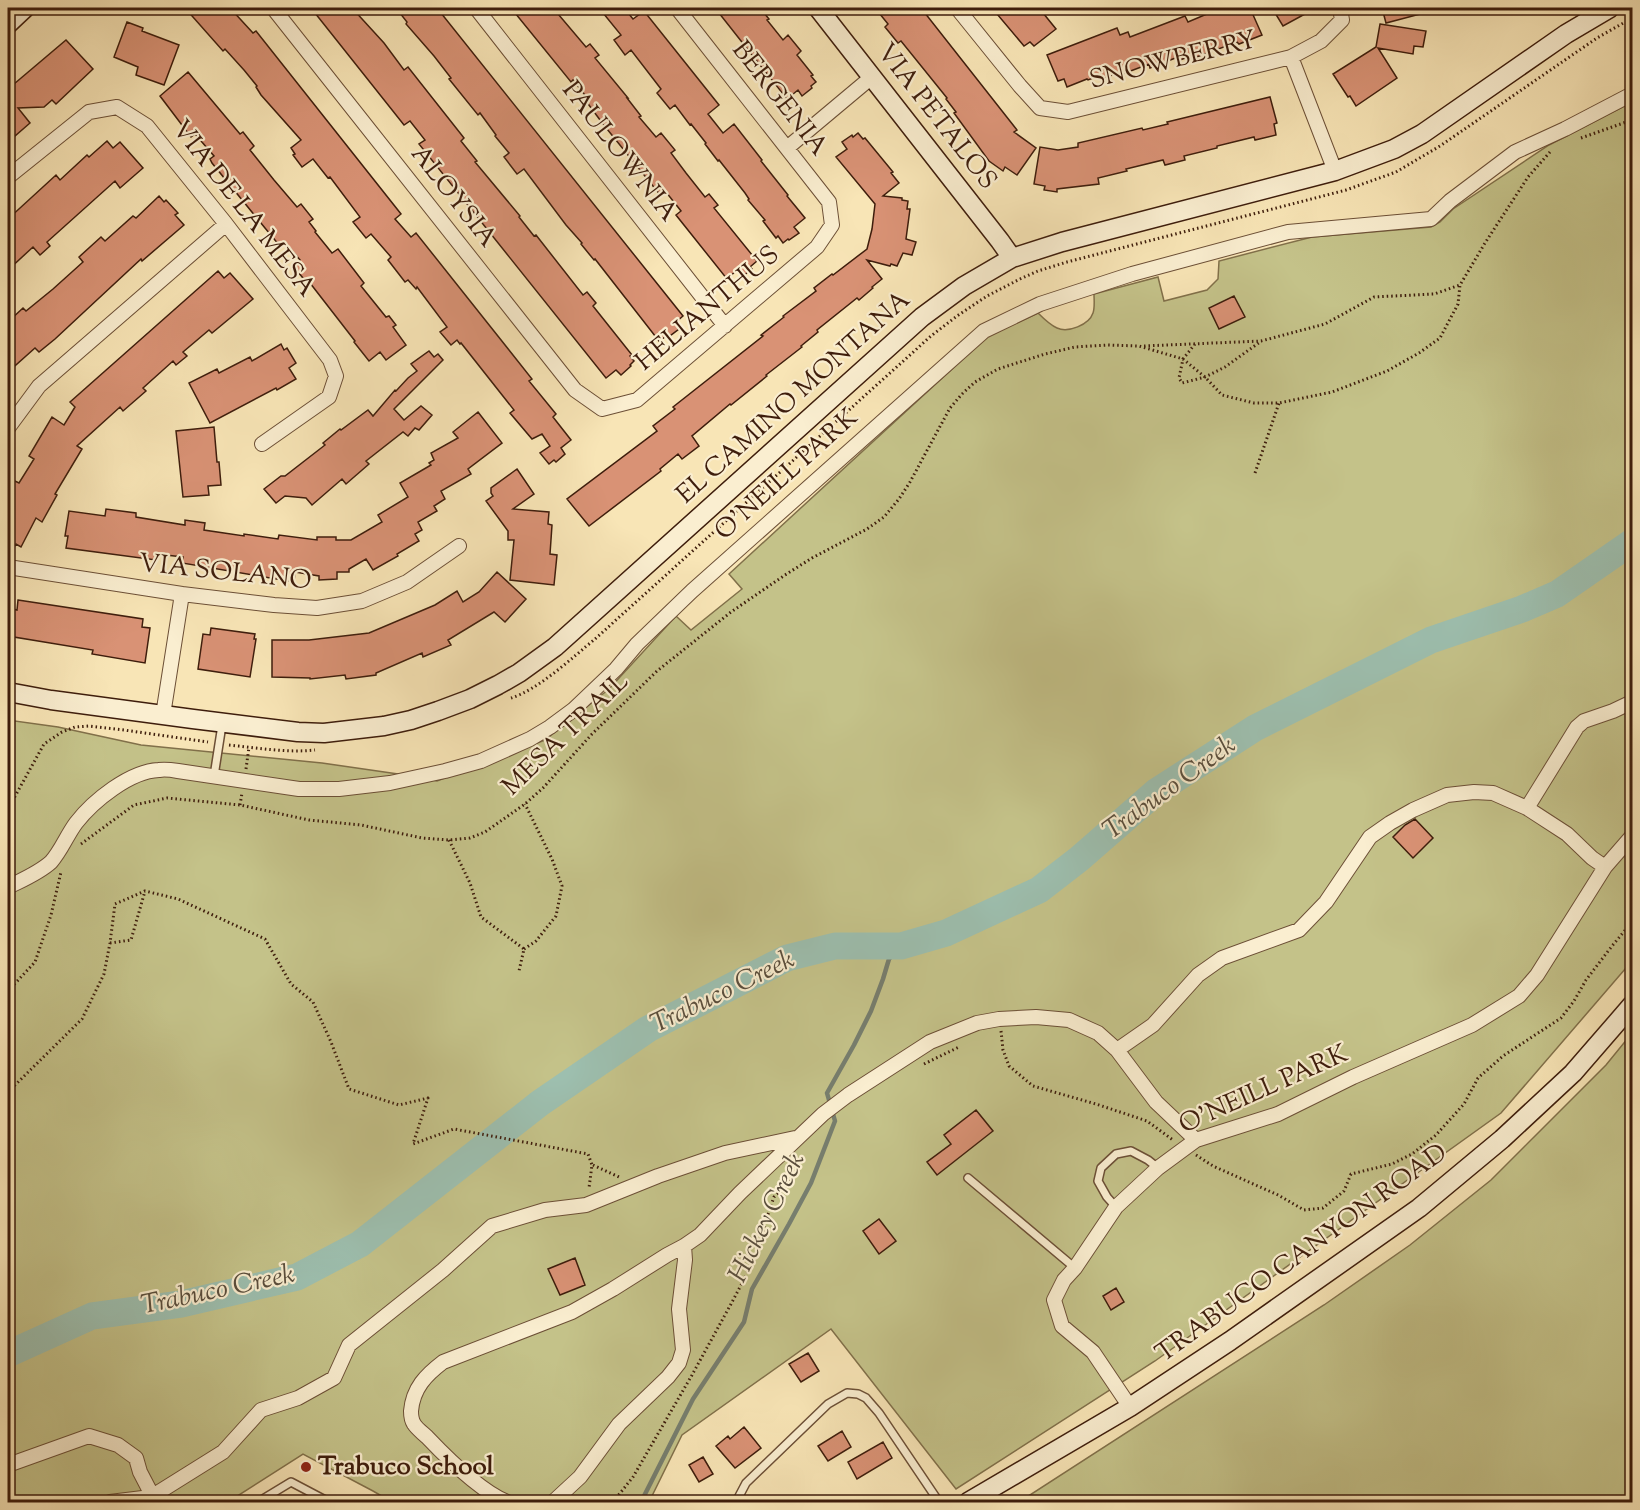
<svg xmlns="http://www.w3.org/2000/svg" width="1640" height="1510" font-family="'Sorts Mill Goudy',serif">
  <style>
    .green { fill: #c4c289; stroke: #81704a; stroke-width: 1.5 }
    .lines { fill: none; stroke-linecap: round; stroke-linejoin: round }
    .stream { stroke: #777e6e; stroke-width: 4.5 }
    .river { stroke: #9dbfaf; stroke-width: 27 }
    .building { fill: #d99275; stroke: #3e1d0c; stroke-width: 1.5 }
    .lane-casing { stroke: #6c4f36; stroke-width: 10 }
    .street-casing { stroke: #6c4f36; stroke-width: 16 }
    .secondary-casing { stroke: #3e1d0c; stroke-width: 21 }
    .path { stroke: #3e1d0c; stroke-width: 3; stroke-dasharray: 1.5 3; stroke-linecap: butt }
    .lane { stroke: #faeed0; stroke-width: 7 }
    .street { stroke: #faeed0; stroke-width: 14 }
    .secondary { stroke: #faeed0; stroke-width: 18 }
    .poi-dot { fill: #8f2418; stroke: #faeed0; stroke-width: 2 }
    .labels { text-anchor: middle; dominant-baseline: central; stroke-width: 4.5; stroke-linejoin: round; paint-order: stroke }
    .street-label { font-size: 26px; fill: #3e1d0c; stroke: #faeed0 }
    .poi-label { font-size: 26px; font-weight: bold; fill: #3e1d0c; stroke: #faeed0; text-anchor: start }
    .water-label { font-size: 27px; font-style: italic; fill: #5a4e3d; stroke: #faeed0 }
  </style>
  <rect width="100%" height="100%" fill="#f8e5b6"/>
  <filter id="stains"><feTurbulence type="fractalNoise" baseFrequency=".00333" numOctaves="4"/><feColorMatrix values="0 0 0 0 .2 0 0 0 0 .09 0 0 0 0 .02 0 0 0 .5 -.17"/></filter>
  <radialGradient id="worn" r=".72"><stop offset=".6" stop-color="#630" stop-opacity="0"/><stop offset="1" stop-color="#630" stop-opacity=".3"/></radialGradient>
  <path class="green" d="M 1632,102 L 1632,961 L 1501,1113 L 1155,1361 L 956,1489 L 831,1329 L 682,1435 L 649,1502 L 392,1502 L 373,1491 L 303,1454 L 228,1502 L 8,1502 L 8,720 L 58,727 L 141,745 L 322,763 L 419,777 L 437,781 L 545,740 L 609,689 L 676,616 L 691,630 L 742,589 L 729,574 L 988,336 L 1038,313 C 1043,318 1050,325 1057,328 C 1068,333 1089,325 1093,313 C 1095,307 1094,300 1094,294 L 1158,277 L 1164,301 L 1207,290 L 1218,279 L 1219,261 L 1312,237 L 1431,227 L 1440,222 L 1453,209 L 1549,145 Z
    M 1632,1033 L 1632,1502 L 1019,1502 L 1324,1305 L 1410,1245 L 1491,1180 L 1606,1065 Z"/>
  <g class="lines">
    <path class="stream" d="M 641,1502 L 693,1399 L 744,1322 L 752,1289 L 789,1224 L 811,1183 L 835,1121 L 827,1093 L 854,1045 L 871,1011 L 883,979 L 889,959 L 901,946"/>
    <path class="river" d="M 8,1354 L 92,1316 L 181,1304 L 297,1277 L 360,1244 L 540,1103 L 648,1029 L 787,958 L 835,946 L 901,946 L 946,933 L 1039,890 L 1079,859 L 1157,791 L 1255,728 L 1431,640 L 1522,609 L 1557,594 L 1632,542"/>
  </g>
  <path class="building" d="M 185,8 L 230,8 L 253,33 L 256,31 L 401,214 L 395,219 L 411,237 L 416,233 L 532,379 L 529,381 L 556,414 L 553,417 L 571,440 L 561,448 L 565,454 L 556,462 L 554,460 L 549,464 L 540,453 L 550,446 L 542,434 L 532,439 L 510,413 L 514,410 L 461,343 L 460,344 L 457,340 L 451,345 L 440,332 L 447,327 L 417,287 L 416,289 L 408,280 L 405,282 L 388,260 L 391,257 L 371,234 L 366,238 L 353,222 L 360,217 L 330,177 L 328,178 L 313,159 L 302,167 L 293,155 L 295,154 L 291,148 L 301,140 L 261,95 L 256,87 L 257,86 L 244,70 L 225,49 L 223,51 Z
    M 311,8 L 352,8 L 384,43 L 404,70 L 408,67 L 464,138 L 461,141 L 477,161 L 475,162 L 520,216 L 519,217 L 534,236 L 536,235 L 583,295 L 587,292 L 596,303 L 593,306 L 632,355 L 630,356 L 634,361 L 630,365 L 631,366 L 621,375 L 616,370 L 606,378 L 419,144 L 425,140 L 410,121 L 404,125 Z
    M 396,8 L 437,8 L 683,316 L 675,323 L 679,329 L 667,338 L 665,337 L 659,341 L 595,259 L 594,260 L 581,244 L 582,243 L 566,225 L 524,169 L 517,174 L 504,157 L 509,153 L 495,136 L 496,135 L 480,113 L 478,115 L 449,79 L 451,78 L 434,56 L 406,24 L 407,22 Z
    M 511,8 L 553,8 L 586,47 L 590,44 L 599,55 L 595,58 L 628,98 L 627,98 L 641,116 L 639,117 L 656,137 L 661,133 L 675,150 L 671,153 L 686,173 L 705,197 L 709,194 L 718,205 L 714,208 L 757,261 L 750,267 L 752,269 L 743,276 L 737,270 L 727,279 L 676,215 L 681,211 L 666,192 L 661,196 L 603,124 L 586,101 L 588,99 L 573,80 L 571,82 Z
    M 599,8 L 624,8 L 633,19 L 644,11 L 719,105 L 708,114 L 723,133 L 734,124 L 762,160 L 761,161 L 788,195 L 787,196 L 805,218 L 794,227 L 799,233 L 789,240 L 788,239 L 783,243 L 778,236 L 776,238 L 763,221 L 765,220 L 748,200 L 749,199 L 745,193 L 719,160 L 718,161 L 705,144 L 706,143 L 691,124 L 690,125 L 675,105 L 670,109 L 657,93 L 661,89 L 631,50 L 625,55 L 614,40 L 621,35 Z
    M 715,8 L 760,8 L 769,19 L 767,20 L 783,40 L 788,35 L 801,51 L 797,55 L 813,75 L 811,76 L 816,82 L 811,86 L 812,88 L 802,96 L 798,90 L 787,99 Z
    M 875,8 L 921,8 L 1017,130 L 1014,132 L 1036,148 L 1017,175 L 1005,167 L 1003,171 L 989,161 L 954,113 L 956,112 L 946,99 L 947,98 L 901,41 L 898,43 L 885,27 L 888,24 Z
    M 992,8 L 1039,8 L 1056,29 L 1034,46 L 1030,42 L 1024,46 Z
    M 1221,8 L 1250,8 L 1262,35 L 1239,44 L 1237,42 L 1194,58 L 1193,55 L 1180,60 L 1178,57 L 1150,68 L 1149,64 L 1120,75 L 1119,72 L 1103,79 L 1101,75 L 1088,80 L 1087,79 L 1067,87 L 1064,79 L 1058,81 L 1047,55 L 1117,28 L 1120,35 L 1128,32 L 1130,37 L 1185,16 L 1188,22 Z
    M 1272,8 L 1316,8 L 1283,26 Z
    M 1382,8 L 1428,8 L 1428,12 L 1386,23 Z
    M 127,22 L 143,28 L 142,31 L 179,45 L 164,85 L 136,75 L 138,67 L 114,57 Z
    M 1380,24 L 1426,31 L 1423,47 L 1414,46 L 1413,54 L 1378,48 L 1397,78 L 1356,106 L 1350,96 L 1348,97 L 1333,74 L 1376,47 Z
    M 66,40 L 93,69 L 56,104 L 52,100 L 44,107 L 18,108 L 30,123 L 8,142 L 8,77 L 14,84 Z
    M 188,72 L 240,134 L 243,132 L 254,146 L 250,150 L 274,180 L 297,207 L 301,204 L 313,219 L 309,222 L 316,231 L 315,232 L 332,253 L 338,249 L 364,283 L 361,286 L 386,317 L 389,316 L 396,325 L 393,327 L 406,345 L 386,360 L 380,352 L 369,361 L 354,342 L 355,341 L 310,283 L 308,284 L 293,266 L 300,260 L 284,241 L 279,245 L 265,228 L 212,163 L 210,159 L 214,156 L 195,134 L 191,137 L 160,96 Z
    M 1270,97 L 1277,123 L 1274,124 L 1276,135 L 1255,140 L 1254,137 L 1217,146 L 1217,148 L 1184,156 L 1185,160 L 1165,165 L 1163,160 L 1126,169 L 1127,171 L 1098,178 L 1099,184 L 1057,189 L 1057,192 L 1044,190 L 1045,186 L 1034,184 L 1040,147 L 1058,150 L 1078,147 L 1078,143 L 1142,128 L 1143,130 L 1168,124 L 1167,122 Z
    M 858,133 L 863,139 L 865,138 L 893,172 L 891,173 L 899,183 L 883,196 L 902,198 L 902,200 L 908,201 L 907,209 L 910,209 L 906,239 L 916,242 L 912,255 L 903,253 L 897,266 L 891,264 L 890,266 L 867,260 L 882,279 L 872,287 L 873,288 L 859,300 L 857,298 L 817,330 L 818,332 L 801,346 L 802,347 L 766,375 L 767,376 L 731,405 L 730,404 L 692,436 L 699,446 L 682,459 L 678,454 L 660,469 L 661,471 L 589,526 L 567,499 L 657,431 L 653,426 L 675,409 L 673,407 L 763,336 L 761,335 L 784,317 L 783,316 L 816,291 L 814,288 L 832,274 L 833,275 L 867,249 L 872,229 L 875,204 L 836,157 L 847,149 L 842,142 L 852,135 L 853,137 Z
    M 107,141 L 113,148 L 120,142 L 143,168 L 120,188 L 115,181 L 47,242 L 50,246 L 40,255 L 33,247 L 8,270 L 8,219 L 56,175 L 60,180 L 87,155 L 89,157 Z
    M 159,196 L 164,202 L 166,200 L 178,213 L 175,215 L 184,225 L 142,261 L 141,259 L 55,339 L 39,352 L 35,348 L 8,372 L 8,329 L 12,324 L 9,321 L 23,308 L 26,311 L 53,289 L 83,262 L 79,257 L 101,237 L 105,241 L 133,216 L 136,218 Z
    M 218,271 L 224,278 L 230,273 L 253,299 L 212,333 L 209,330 L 183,352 L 187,356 L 176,365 L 173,361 L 143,388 L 146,391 L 123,411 L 120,407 L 77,446 L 82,449 L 55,494 L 57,495 L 42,522 L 36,518 L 21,547 L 16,544 L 8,558 L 8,494 L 15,481 L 19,483 L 34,459 L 29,456 L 52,417 L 64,425 L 75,407 L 70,402 Z
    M 1234,296 L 1245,317 L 1219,329 L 1209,308 Z
    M 281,344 L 284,350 L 287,348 L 296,363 L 289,368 L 296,379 L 277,390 L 276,388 L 210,423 L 189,383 L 217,369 L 219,373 L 250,357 L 252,361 Z
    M 429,351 L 434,357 L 438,354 L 443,360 L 394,409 L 404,420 L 421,406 L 432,415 L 419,430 L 415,428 L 408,436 L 403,432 L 366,461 L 369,464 L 346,484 L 342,479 L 312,505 L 306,498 L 285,496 L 276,503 L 264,489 L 281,476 L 285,476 L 325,445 L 323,443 L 340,429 L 341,430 L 368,410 L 373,416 L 395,390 L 396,391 L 408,378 L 417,371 L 411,364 Z
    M 478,412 L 502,443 L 468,469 L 471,474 L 441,491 L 445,499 L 434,506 L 437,511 L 418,522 L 422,530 L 415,534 L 419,541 L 397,554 L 398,556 L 373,570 L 366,559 L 349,569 L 349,572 L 337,572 L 337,579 L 319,580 L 319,576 L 295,572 L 294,582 L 182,563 L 183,557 L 157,554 L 156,560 L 66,548 L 68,536 L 65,536 L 69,511 L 105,516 L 106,509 L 136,513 L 136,517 L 185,525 L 185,520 L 205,523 L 204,530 L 244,536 L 244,534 L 278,539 L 279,535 L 317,540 L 317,537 L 336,537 L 336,540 L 351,540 L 382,522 L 378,515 L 408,497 L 400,483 L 431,465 L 429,463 L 434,460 L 431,453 L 458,438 L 453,432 Z
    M 214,427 L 217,462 L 219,462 L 221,485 L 208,486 L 209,495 L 183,497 L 176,431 Z
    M 517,469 L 534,494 L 513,509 L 549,512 L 548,524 L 552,525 L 550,554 L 557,555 L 554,585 L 510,580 L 514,540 L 508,540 L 508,531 L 486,501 L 493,496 L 491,493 L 491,488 Z
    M 497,572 L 526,599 L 505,622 L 494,612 L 448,640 L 451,645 L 423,657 L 422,653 L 376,673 L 376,675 L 346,679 L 345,675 L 310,679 L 310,678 L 272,677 L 272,640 L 309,640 L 369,633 L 435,605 L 457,591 L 463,602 L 479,592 Z
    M 18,600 L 143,619 L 142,627 L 150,628 L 145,663 L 92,654 L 93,650 L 8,636 L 8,608 L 17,610 Z
    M 211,628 L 255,634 L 254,639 L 256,639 L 250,677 L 198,669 L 203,634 L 210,635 Z
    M 1415,819 L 1433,838 L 1413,858 L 1393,837 L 1405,825 Z
    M 976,1110 L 993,1131 L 937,1175 L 927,1162 L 951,1144 L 944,1135 Z
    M 879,1219 L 896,1241 L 879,1254 L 863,1231 Z
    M 575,1258 L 585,1285 L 560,1295 L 548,1269 Z
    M 1116,1288 L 1124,1302 L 1111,1310 L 1103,1296 Z
    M 808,1353 L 819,1371 L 801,1382 L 789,1364 Z
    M 744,1427 L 761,1448 L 735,1468 L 716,1446 L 728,1436 L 730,1439 Z
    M 842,1431 L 851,1447 L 828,1461 L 818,1446 Z
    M 883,1442 L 892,1458 L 857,1479 L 848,1462 Z
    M 703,1457 L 713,1474 L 699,1482 L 689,1465 Z"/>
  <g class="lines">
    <g class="lane-casing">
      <path id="lane" d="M 214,776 L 222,725
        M 968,1178 L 1075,1268
        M 1116,1207 L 1107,1197 L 1098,1181 L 1101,1168 L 1116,1154 L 1131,1151 L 1148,1160 L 1158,1168
        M 258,1502 L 291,1482 L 329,1502
        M 736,1502 L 746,1483 L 828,1404 L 847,1393 L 858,1394 L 866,1398 L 879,1413 L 939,1502"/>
    </g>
    <g class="street-casing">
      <path id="street" d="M 273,8 L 575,390 L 602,409 L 637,400 L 817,247 L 832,225 L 829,202 L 677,8
        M 476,8 L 725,326
        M 957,8 L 1020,86 L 1040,108 L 1068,112 L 1291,57 L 1321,41 L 1342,20 L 1340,8
        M 1291,57 L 1335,171
        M 787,148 L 873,76
        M 8,177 L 89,112 L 117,107 L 147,126 L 226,224 L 330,360 L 336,376 L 329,397 L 262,444
        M 8,428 L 39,386 L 226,224
        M 8,567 L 182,594 L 274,605 L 317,608 L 362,601 L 407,582 L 459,546
        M 163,715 L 182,594
        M 1527,808 L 1577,727 L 1584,721 L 1613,711 L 1632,702
        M 8,887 C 22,880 39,873 51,862 C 61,851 67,835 76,823 C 93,801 130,771 159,770 C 165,769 172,770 178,771 L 299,789 L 339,789 L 390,783 L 445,771 L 481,761 L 530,739 L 550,727 L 573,710 L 616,669 L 637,644 L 692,591 L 984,331 L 1040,304 L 1132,274 L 1288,232 L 1431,219 L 1450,201 L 1515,152 L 1565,129 L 1632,94
        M 1117,1050 L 1156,1102 L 1196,1140
        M 1130,1407 L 1093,1352 L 1062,1326 L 1054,1300 L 1064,1280 L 1075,1268 L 1116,1207 L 1158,1168 L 1196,1140 L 1278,1114 L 1353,1077 L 1472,1025 L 1519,996 L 1537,975 L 1605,867 L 1632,836
        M 8,1465 L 89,1436 L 118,1445 L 136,1458 L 140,1472 L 153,1497
        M 110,1502 L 151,1497
        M 143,1502 L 223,1452 L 261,1410 L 298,1398 L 334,1378 L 349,1345 L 443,1270 L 492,1226 L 545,1210 L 586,1205 L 658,1176 L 725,1153 L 795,1138
        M 507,1502 C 480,1491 447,1458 427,1437 C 423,1433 417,1429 414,1424 C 412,1421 411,1414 411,1411 C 413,1388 426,1375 443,1362 L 572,1312 L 613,1289 L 667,1255 L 684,1246 L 700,1235 L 740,1193 L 823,1114 L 848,1095 L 930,1042 L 977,1023 L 999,1019 L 1036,1017 L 1069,1020 L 1098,1033 L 1117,1050 L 1153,1025 L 1198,975 L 1222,958 L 1299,930 L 1326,902 L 1370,837 L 1390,823 L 1413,810 L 1447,795 L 1474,792 L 1493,793 L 1527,808 L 1567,834 L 1592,858 L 1605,867
        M 553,1502 L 580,1477 L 619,1424 L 668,1377 L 679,1363 L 683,1350 L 679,1309 L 685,1260 L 684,1246"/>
    </g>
    <g class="secondary-casing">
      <path id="secondary" d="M 818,8 L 1000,241 L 1012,258
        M 8,24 L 25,8
        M 8,692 L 51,700 L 193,719 L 298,732 L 324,733 L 384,726 L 411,720 L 438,711 L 470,699 L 498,685 L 519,673 L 555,647 L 922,317 L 964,286 L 1012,258 L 1062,242 L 1335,171 L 1394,149 L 1422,134 L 1566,34 L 1610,8
        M 968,1502 L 1130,1407 L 1230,1341 L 1419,1208 L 1502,1139 L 1573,1073 L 1632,1005"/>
    </g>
    <path class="path" d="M 1581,138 L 1632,120
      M 1195,344 L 1183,359 L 1179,378 L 1182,383 L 1205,377 L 1225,367 L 1260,342
      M 1144,346 L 1261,341 L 1325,324 L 1374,297 L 1434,294 L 1460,285
      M 1255,473 L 1279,403
      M 511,698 C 538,690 573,657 595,639 L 931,336 L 957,316 L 987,296 L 1020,279 L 1038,271 L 1067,262 L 1346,190 L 1396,172 L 1440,146 L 1597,38 L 1632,18
      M 229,745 C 258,748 287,753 315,750
      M 246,769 L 249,747
      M 240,805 L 242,793
      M 8,809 L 44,744 L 62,732 L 75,727 L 89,726 L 124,730 L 208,742
      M 449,840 L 470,883 L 481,917 L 524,949 L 519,971
      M 81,844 L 134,805 L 167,798 L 240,805 L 309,820 L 361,825 L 422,838 L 449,840 L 470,838 L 485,832 L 525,804 L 543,788 L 592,734 L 657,671 L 731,612 L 785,575 L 812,558 L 867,529 L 884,517 L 899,499 L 910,482 L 950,408 L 962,394 L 975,382 L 998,369 L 1045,354 L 1075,347 L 1108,345 L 1139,346 L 1183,359 L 1205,377 L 1222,395 L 1254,403 L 1279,403 L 1332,392 L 1387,371 L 1419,353 L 1440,338 L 1458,304 L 1460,285 L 1485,243 L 1528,177 L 1550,152
      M 110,943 L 131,940 L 145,891
      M 524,949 L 536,941 L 556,916 L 562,886 L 552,859 L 525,804
      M 8,991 L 35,962 L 51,915 L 61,872
      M 1001,1031 L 1003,1050 L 1009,1066 L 1033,1086 L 1096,1104 L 1147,1121 L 1173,1140
      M 924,1064 L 959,1047
      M 8,1092 L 82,1019 L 104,974 L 110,943 L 115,904 L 145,891 L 178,899 L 265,939 L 291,984 L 313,1002 L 331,1042 L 349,1089 L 399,1105 L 428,1098 L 413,1144 L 454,1129 L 588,1154 L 592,1165 L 589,1188
      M 1196,1155 L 1213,1166 L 1278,1195 L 1304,1210 L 1323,1208 L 1344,1191 L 1351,1174 L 1392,1164 L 1412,1154 L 1436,1135 L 1464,1104 L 1478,1078 L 1503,1056 L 1561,1018 L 1574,1001 L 1586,980 L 1612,946 L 1632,922
      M 593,1165 L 619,1177
      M 613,1502 L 633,1477 L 692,1375 L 731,1304 L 758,1253 L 765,1223 L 774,1197 L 788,1185 L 796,1172 L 799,1157"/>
    <use href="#lane" class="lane"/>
    <use href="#street" class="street"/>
    <use href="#secondary" class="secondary"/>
  </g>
  <circle class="poi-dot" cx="306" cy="1467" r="6"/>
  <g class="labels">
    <g class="street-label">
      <text transform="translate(1173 61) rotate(-14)">SNOWBERRY</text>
      <text transform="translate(779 99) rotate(52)">BERGENIA</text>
      <text transform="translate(936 117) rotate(52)">VIA PETALOS</text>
      <text transform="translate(619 152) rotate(52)">PAULOWNIA</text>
      <text transform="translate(453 197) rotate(52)">ALOYSIA</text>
      <text transform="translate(243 209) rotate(52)">VIA DE LA MESA</text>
      <text transform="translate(708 309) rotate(-40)">HELIANTHUS</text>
      <text transform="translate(794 398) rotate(-42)">EL CAMINO MONTANA</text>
      <text transform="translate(787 475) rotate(-42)">O'NEILL PARK</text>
      <text transform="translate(225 573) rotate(6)">VIA SOLANO</text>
      <text transform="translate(566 735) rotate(-44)">MESA TRAIL</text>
      <text transform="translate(1264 1090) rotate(-24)">O'NEILL PARK</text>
      <text transform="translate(1302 1254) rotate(-36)">TRABUCO CANYON ROAD</text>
    </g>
    <g class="poi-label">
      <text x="318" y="1467">Trabuco School</text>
    </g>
    <g class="water-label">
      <text transform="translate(1170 789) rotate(-36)">Trabuco Creek</text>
      <text transform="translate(723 993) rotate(-26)">Trabuco Creek</text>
      <text transform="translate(768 1218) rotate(-64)">Hickey Creek</text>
      <text transform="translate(218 1291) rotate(-12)">Trabuco Creek</text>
    </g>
  </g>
  <rect width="1640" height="1510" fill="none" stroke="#f8e5b6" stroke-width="30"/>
  <rect x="9" y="9" width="1622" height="1492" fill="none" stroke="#3e1d0c" stroke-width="3"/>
  <rect x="15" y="15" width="1610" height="1480" fill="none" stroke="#3e1d0c" stroke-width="1.5"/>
  <rect width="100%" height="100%" filter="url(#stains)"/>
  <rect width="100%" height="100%" fill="url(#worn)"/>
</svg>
